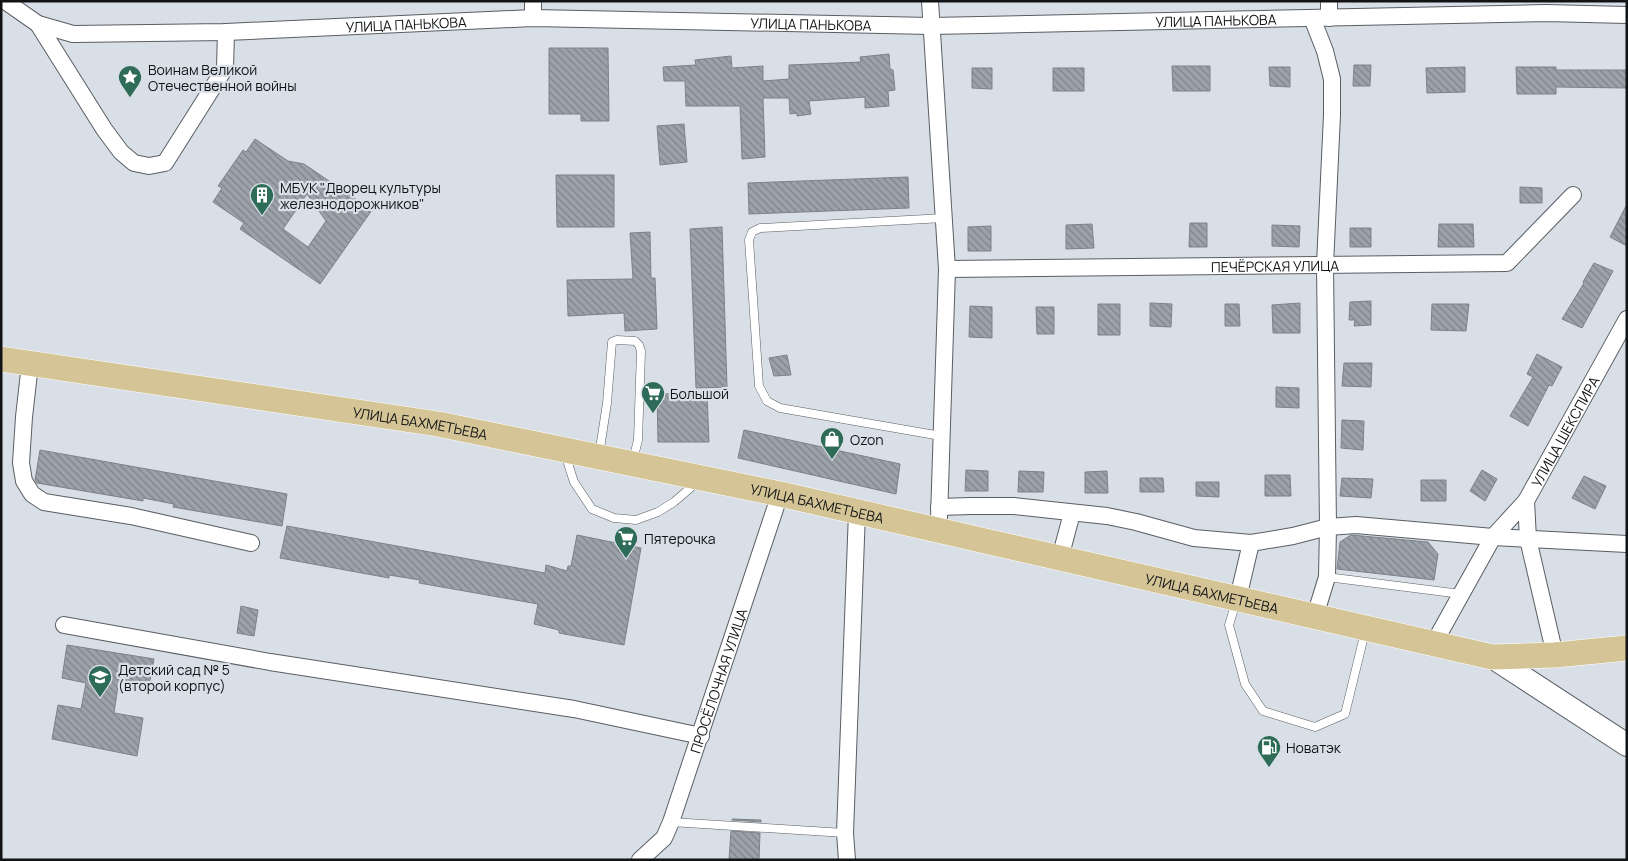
<svg xmlns="http://www.w3.org/2000/svg" width="1628" height="861" font-family="Manrope,sans-serif">
  <style>
    .building { fill: url(#building-back-hatch); stroke: #7c8288; fill-rule: evenodd }
    .lines { fill: none; stroke-linecap: round; stroke-linejoin: round }
    .service-casing { stroke: #595e64; stroke-width: 9 }
    .minor-casing { stroke: #595e64; stroke-width: 18 }
    .secondary-casing { stroke: #595e64; stroke-width: 24 }
    .primary-casing { stroke: #fff; stroke-width: 26 }
    .service { stroke: #fff; stroke-width: 8 }
    .minor { stroke: #fff; stroke-width: 16 }
    .secondary { stroke: #fff; stroke-width: 22 }
    .primary { stroke: #d4c496; stroke-width: 25 }
    .labels { text-anchor: middle; dominant-baseline: central; stroke-width: 4.5; stroke-linejoin: round; paint-order: stroke }
    .street-label { font-size: 14px; fill: #111315; stroke: #d9dfe7 }
    .poi-label { font-size: 14px; fill: #111315; stroke: #d9dfe7; text-anchor: start }
  </style>
  <defs>
    <pattern id="building-back-hatch" width="6" height="6" patternUnits="userSpaceOnUse" patternTransform="scale(1.25)"><rect width="6" height="6" fill="#9ca2a9"/><path d="M-1 5l2 2M0 0l6 6M5-1l2 2" fill="none" stroke="#7e8388"/></pattern>
  </defs>
  <rect width="100%" height="100%" fill="#d9dfe7"/>
  <path class="building" d="M 549,48 L 608,48 L 609,121 L 581,121 L 581,114 L 549,114 Z
    M 889,54 L 890,69 L 893,70 L 895,90 L 888,91 L 889,106 L 865,108 L 865,97 L 809,101 L 811,114 L 797,116 L 797,113 L 790,114 L 789,98 L 763,98 L 765,157 L 742,159 L 740,106 L 686,106 L 685,81 L 664,81 L 663,67 L 696,65 L 695,60 L 731,56 L 732,68 L 763,66 L 763,81 L 789,79 L 789,65 L 861,62 L 860,57 Z
    M 1354,65 L 1371,65 L 1370,86 L 1353,86 Z
    M 1172,66 L 1210,66 L 1210,91 L 1173,91 Z
    M 1269,67 L 1290,67 L 1290,87 L 1270,86 Z
    M 1465,67 L 1465,92 L 1427,93 L 1426,68 Z
    M 1516,67 L 1556,67 L 1556,70 L 1627,70 L 1627,88 L 1556,87 L 1556,94 L 1517,94 Z
    M 972,68 L 992,68 L 992,89 L 972,88 Z
    M 1053,68 L 1084,68 L 1084,91 L 1053,91 Z
    M 684,124 L 687,162 L 660,165 L 657,126 Z
    M 255,139 L 288,161 L 304,164 L 372,210 L 320,284 L 240,229 L 244,223 L 213,202 L 222,188 L 218,186 L 243,150 L 246,152 ZM 307,194 L 326,221 L 308,247 L 283,229 Z
    M 556,175 L 614,175 L 614,227 L 557,227 Z
    M 908,177 L 909,208 L 749,214 L 748,183 Z
    M 1520,187 L 1542,188 L 1542,203 L 1520,203 Z
    M 1627,204 L 1627,246 L 1610,237 Z
    M 1190,223 L 1207,223 L 1207,247 L 1189,247 Z
    M 1092,224 L 1094,248 L 1066,249 L 1066,225 Z
    M 1439,224 L 1473,224 L 1474,247 L 1438,247 Z
    M 1272,225 L 1300,226 L 1299,247 L 1272,246 Z
    M 991,226 L 991,251 L 968,251 L 968,227 Z
    M 722,227 L 727,387 L 696,388 L 690,229 Z
    M 1350,228 L 1371,228 L 1371,247 L 1350,247 Z
    M 650,232 L 651,278 L 655,278 L 657,329 L 625,331 L 624,313 L 568,316 L 567,280 L 633,279 L 630,233 Z
    M 1594,263 L 1613,271 L 1582,328 L 1562,319 L 1584,283 L 1583,282 Z
    M 1371,301 L 1371,325 L 1354,326 L 1355,320 L 1349,320 L 1350,302 Z
    M 1150,303 L 1172,304 L 1171,327 L 1150,326 Z
    M 1300,303 L 1300,333 L 1273,333 L 1272,305 Z
    M 1098,304 L 1120,304 L 1120,335 L 1098,335 Z
    M 1225,304 L 1239,304 L 1240,326 L 1225,326 Z
    M 1432,304 L 1469,304 L 1466,331 L 1431,330 Z
    M 970,306 L 992,307 L 992,338 L 969,337 Z
    M 1036,307 L 1054,307 L 1054,334 L 1037,334 Z
    M 1537,354 L 1562,367 L 1552,386 L 1549,385 L 1528,426 L 1510,416 L 1533,377 L 1527,374 Z
    M 787,355 L 791,375 L 774,376 L 769,358 Z
    M 1344,363 L 1372,363 L 1371,387 L 1342,386 Z
    M 1276,387 L 1299,388 L 1299,408 L 1276,407 Z
    M 707,393 L 709,442 L 658,442 L 657,394 Z
    M 1342,420 L 1364,421 L 1363,450 L 1341,448 Z
    M 744,430 L 900,464 L 896,494 L 738,458 Z
    M 40,450 L 287,494 L 282,526 L 173,507 L 174,504 L 143,498 L 143,501 L 37,483 L 35,480 Z
    M 966,470 L 988,471 L 988,491 L 965,491 Z
    M 1482,470 L 1497,479 L 1485,501 L 1470,491 Z
    M 1019,471 L 1044,472 L 1043,492 L 1018,492 Z
    M 1107,471 L 1108,493 L 1085,493 L 1085,472 Z
    M 1265,475 L 1290,475 L 1291,496 L 1265,496 Z
    M 1584,476 L 1606,486 L 1595,509 L 1572,498 Z
    M 1140,478 L 1163,478 L 1164,492 L 1140,492 Z
    M 1342,478 L 1373,479 L 1371,498 L 1340,496 Z
    M 1421,480 L 1446,480 L 1446,501 L 1421,501 Z
    M 1196,482 L 1219,482 L 1219,497 L 1196,496 Z
    M 287,526 L 545,573 L 546,565 L 567,571 L 568,566 L 571,566 L 577,535 L 641,548 L 624,645 L 559,633 L 559,630 L 534,624 L 538,604 L 419,583 L 420,580 L 389,575 L 389,578 L 280,558 Z
    M 1351,535 L 1428,542 L 1438,554 L 1434,580 L 1337,569 L 1340,542 Z
    M 241,606 L 258,610 L 254,636 L 237,633 Z
    M 67,645 L 154,659 L 148,691 L 118,686 L 114,713 L 143,718 L 137,756 L 52,739 L 58,705 L 81,709 L 86,683 L 62,678 Z
    M 732,819 L 761,820 L 761,822 L 732,820 Z
    M 731,831 L 760,833 L 759,860 L 729,860 Z"/>
  <g class="lines">
    <g class="service-casing">
      <path id="service" d="M 941,436 L 780,408 L 767,401 L 759,386 L 749,240 L 752,232 L 760,228 L 944,218
        M 565,454 L 574,482 L 592,509 L 614,518 L 636,520 L 658,512 L 674,502 L 696,483
        M 599,455 L 607,403 L 612,342 L 617,340 L 635,341 L 639,345 L 641,351 L 638,440 L 633,460
        M 1327,577 L 1461,594
        M 1236,602 L 1229,625 L 1245,684 L 1263,711 L 1315,727 L 1345,714 L 1365,632
        M 671,822 L 845,833"/>
    </g>
    <g class="minor-casing">
      <g id="minor">
        <path id="s1" d="M 5,1 L 38,24 L 73,34 L 226,32 L 533,18 L 931,26 L 1546,13 L 1627,15"/>
        <path d="M 930,1 L 947,269 L 939,518"/>
        <path d="M 1329,1 L 1329,18"/>
        <path d="M 533,18 L 533,1"/>
        <path d="M 1312,18 L 1325,51 L 1332,79 L 1332,115 L 1325,265 L 1328,527 L 1327,577 L 1315,616"/>
        <path d="M 38,24 L 104,129 L 121,152 L 134,163 L 149,166 L 165,163 L 225,68 L 226,32"/>
        <path id="s2" d="M 947,269 L 1507,263 L 1573,195"/>
        <path d="M 30,364 L 24,417 L 21,463 L 24,481 L 32,494 L 44,502 L 131,516 L 251,543"/>
        <path d="M 1526,501 L 1528,539 L 1555,655"/>
        <path d="M 939,507 L 971,506 L 1014,506 L 1107,516 L 1136,522 L 1194,538 L 1251,543 L 1293,536 L 1328,527 L 1356,525 L 1493,537 L 1627,544"/>
        <path d="M 1060,558 L 1072,513"/>
        <path d="M 1238,598 L 1251,543"/>
        <path d="M 64,625 L 270,662 L 574,709 L 701,736"/>
        <path id="s3" d="M 1434,643 L 1493,537 L 1526,501 L 1627,319"/>
        <path id="s4" d="M 640,860 L 664,838 L 671,822 L 780,494"/>
        <path d="M 847,860 L 845,833 L 857,512"/>
      </g>
    </g>
    <g class="secondary-casing">
      <path id="secondary" d="M 1492,657 L 1627,745"/>
    </g>
    <g class="primary-casing">
      <g id="primary">
        <path id="s5" d="M 1,359 L 438,424 L 780,494 L 1492,657 L 1555,655 L 1627,648"/>
      </g>
    </g>
    <use href="#service" class="service"/>
    <use href="#minor" class="minor"/>
    <use href="#secondary" class="secondary"/>
    <use href="#primary" class="primary"/>
  </g>
  <defs>
    <g id="sight-pin" transform="scale(1.25)"><path d="M0 17L-7.5 6A9.5 9.5 0 1 1 7.5 6Z" fill="#2e6c59" stroke="#d9dfe7"/><path d="M0-6L1.8-2.2L6-1.7L2.9 1.2L3.7 5.4L0 3.3L-3.7 5.4L-2.9 1.2L-6-1.7L-1.8-2.2Z" fill="#fff"/></g>
    <g id="building-pin" transform="scale(1.25)"><path d="M0 17L-7.5 6A9.5 9.5 0 1 1 7.5 6Z" fill="#2e6c59" stroke="#d9dfe7"/><path d="M-4-6H4V6H1V3H-1V6H-4ZM-2.5-4.3h1.7v1.8h-1.7ZM.8-4.3h1.7v1.8H.8ZM-2.5-1h1.7V.8h-1.7ZM.8-1h1.7V.8H.8Z" fill="#fff"/></g>
    <g id="supermarket-pin" transform="scale(1.25)"><path d="M0 17L-7.5 6A9.5 9.5 0 1 1 7.5 6Z" fill="#2e6c59" stroke="#d9dfe7"/><path d="M-6-5.5h2.5l.6 2H6L4.5 2H-2.5L-4.4-4H-6ZM-1.5 3.2a1.3 1.3 0 1 0 .1 0ZM3 3.2a1.3 1.3 0 1 0 .1 0Z" fill="#fff"/></g>
    <g id="shop-pin" transform="scale(1.25)"><path d="M0 17L-7.5 6A9.5 9.5 0 1 1 7.5 6Z" fill="#2e6c59" stroke="#d9dfe7"/><path d="M-5-2.5h2.3a2.7 3.5 0 0 1 5.4 0H5L5.5 6h-11ZM-1.5-2.5h3a1.5 2.3 0 0 0-3 0Z" fill="#fff"/></g>
    <g id="school-pin" transform="scale(1.25)"><path d="M0 17L-7.5 6A9.5 9.5 0 1 1 7.5 6Z" fill="#2e6c59" stroke="#d9dfe7"/><path d="M0-5L7-2L0 1L-7-2ZM-4 1L0 2.5L4 1V4Q0 6-4 4Z" fill="#fff"/></g>
    <g id="fuel-pin" transform="scale(1.25)"><path d="M0 17L-7.5 6A9.5 9.5 0 1 1 7.5 6Z" fill="#2e6c59" stroke="#d9dfe7"/><path d="M-5.5-6h7V0h2V4h1.3V-2.5L3-4.5l.8-.8L6-3V5H2.5V1h-1V6h-7ZM-4.2-4.7v3.2H.2V-4.7Z" fill="#fff"/></g>
  </defs>
  <g fill-rule="evenodd">
    <use href="#sight-pin" x="130" y="77"/>
    <use href="#building-pin" x="262" y="195"/>
    <use href="#supermarket-pin" x="653" y="393"/>
    <use href="#shop-pin" x="832" y="439"/>
    <use href="#supermarket-pin" x="626" y="538"/>
    <use href="#school-pin" x="100" y="677"/>
    <use href="#fuel-pin" x="1269" y="747"/>
  </g>
  <g class="labels">
    <g class="street-label">
      <text stroke="none"><textPath href="#s1" startOffset="1220">УЛИЦА ПАНЬКОВА</textPath></text>
      <text stroke="none"><textPath href="#s1" startOffset="410">УЛИЦА ПАНЬКОВА</textPath></text>
      <text stroke="none"><textPath href="#s1" startOffset="815">УЛИЦА ПАНЬКОВА</textPath></text>
      <text stroke="none"><textPath href="#s2" startOffset="328">ПЕЧЁРСКАЯ УЛИЦА</textPath></text>
      <text stroke="none"><textPath href="#s5" startOffset="424">УЛИЦА БАХМЕТЬЕВА</textPath></text>
      <text stroke="none"><textPath href="#s3" startOffset="250">УЛИЦА ШЕКСПИРА</textPath></text>
      <text stroke="none"><textPath href="#s5" startOffset="829">УЛИЦА БАХМЕТЬЕВА</textPath></text>
      <text stroke="none"><textPath href="#s5" startOffset="1234">УЛИЦА БАХМЕТЬЕВА</textPath></text>
      <text stroke="none"><textPath href="#s4" startOffset="199">ПРОСЁЛОЧНАЯ УЛИЦА</textPath></text>
    </g>
    <g class="poi-label">
      <text x="148" y="69">Воинам Великой<tspan x="148" dy="16">Отечественной войны</tspan></text>
      <text x="280" y="187">МБУК "Дворец культуры<tspan x="280" dy="16">железнодорожников"</tspan></text>
      <text x="670" y="393">Большой</text>
      <text x="850" y="439">Ozon</text>
      <text x="644" y="538">Пятерочка</text>
      <text x="118" y="669">Детский сад № 5<tspan x="118" dy="16">(второй корпус)</tspan></text>
      <text x="1286" y="747">Новатэк</text>
    </g>
  </g>
  <rect width="1628" height="861" fill="none" stroke="#111315" stroke-width="5"/>
</svg>
